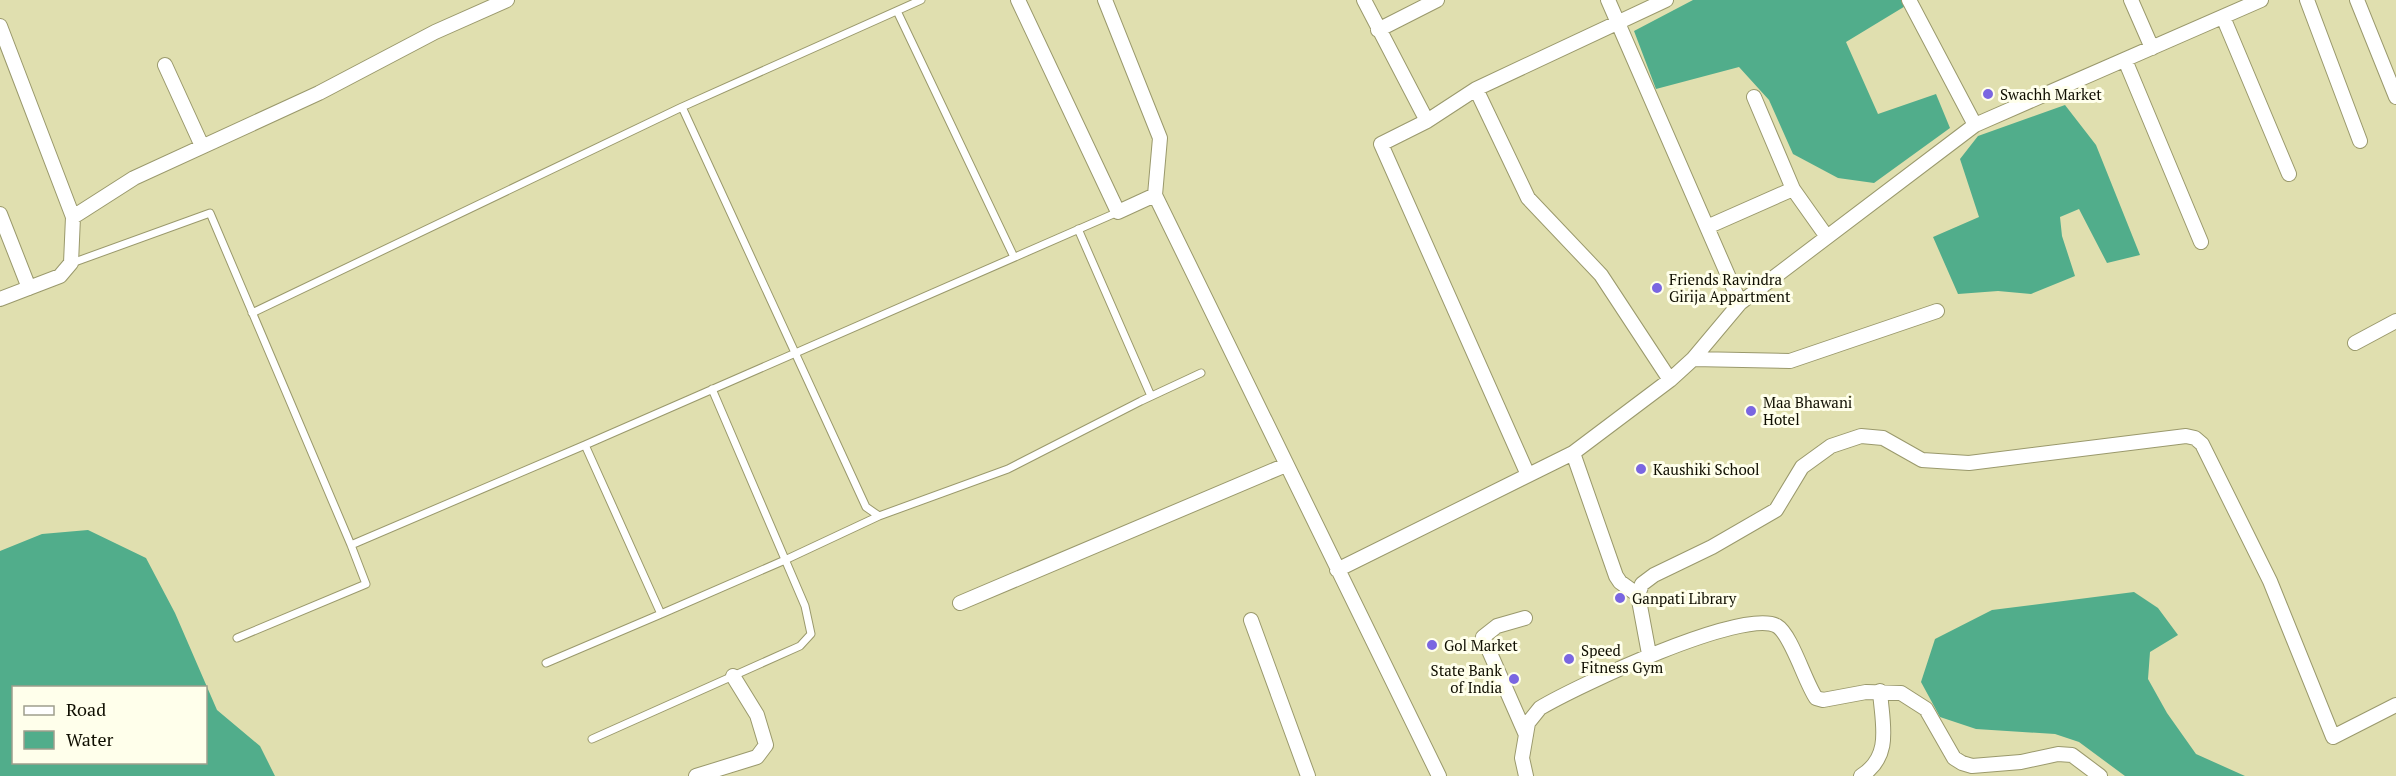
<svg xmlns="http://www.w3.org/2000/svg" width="2396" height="776" font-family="'PT Serif',serif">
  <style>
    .water { fill: #51ad8b; fill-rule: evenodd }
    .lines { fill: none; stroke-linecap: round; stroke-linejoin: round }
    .service-casing { stroke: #9a996c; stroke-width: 9 }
    .minor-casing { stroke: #9a996c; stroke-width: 16 }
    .service { stroke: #fff; stroke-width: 7 }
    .minor { stroke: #fff; stroke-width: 14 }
    .poi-dot { fill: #7a66e1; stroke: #ffffeb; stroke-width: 2 }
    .labels { text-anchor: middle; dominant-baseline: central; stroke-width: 6; stroke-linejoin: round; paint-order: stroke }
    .poi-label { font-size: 15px; fill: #0f0e01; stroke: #ffffeb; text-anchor: start }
  </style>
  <rect width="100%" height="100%" fill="#e0dfaf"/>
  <path class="water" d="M 1693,0 L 1904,0 L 1907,5 L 1846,42 L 1878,114 L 1936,94 L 1950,128 L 1874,183 L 1838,178 L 1793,154 L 1769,100 L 1739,67 L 1656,89 L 1634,31 Z
    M 2065,105 L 2096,145 L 2140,255 L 2107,263 L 2079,209 L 2060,217 L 2062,236 L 2075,276 L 2031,294 L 1998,291 L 1958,294 L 1933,237 L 1979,217 L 1960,159 L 1978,136 Z
    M 88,530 L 146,558 L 175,613 L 217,710 L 260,746 L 275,776 L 0,776 L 0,551 L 42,534 ZM 14,688 L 206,688 L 206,762 L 14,762 Z
    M 2134,592 L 2158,608 L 2178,635 L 2150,652 L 2148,679 L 2167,713 L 2196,754 L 2245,776 L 2125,776 L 2079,742 L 2055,734 L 1976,729 L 1940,717 L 1921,682 L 1935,639 L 1992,610 Z"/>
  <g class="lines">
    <g class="service-casing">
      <path id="service" d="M 897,11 L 1014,257
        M 682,107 L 921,0
        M 1078,229 L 1151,396
        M 72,263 L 210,213 L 351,545
        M 252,313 L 682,107 L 866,507 L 879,516 L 1008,469 L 1141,401 L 1201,373
        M 661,614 L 785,560 L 879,516
        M 237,638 L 366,584 L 351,545 L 585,445 L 1118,212
        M 546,663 L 661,614 L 585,445
        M 592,739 L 800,646 L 811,634 L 805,606 L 712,389"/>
    </g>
    <g class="minor-casing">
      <path id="minor" d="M 1018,0 L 1118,212 L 1155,195
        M 1105,0 L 1160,138 L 1155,195 L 1439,776
        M 1364,0 L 1427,121
        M 1608,0 L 1740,303
        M 1909,0 L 1975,125
        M 2131,0 L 2152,48
        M 2307,0 L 2360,141
        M 2357,0 L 2396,97
        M 2223,17 L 2289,174
        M 0,26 L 73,217
        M 1378,30 L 1437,0
        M 2125,60 L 2201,242
        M 165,65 L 202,146
        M 1476,89 L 1528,198 L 1601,275 L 1670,380
        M 1754,97 L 1793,189 L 1827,237
        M 0,214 L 29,288
        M 1707,227 L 1793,189
        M 0,299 L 60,276 L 71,263 L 73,217 L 134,178 L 319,93 L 435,32 L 507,0
        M 2355,343 L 2396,321
        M 1693,359 L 1790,361 L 1937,311
        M 1573,453 L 1616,576 L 1620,582 L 1638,595
        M 1528,475 L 1381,144 L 1427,121 L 1476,89 L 1666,0
        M 1337,570 L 1573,453 L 1670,380 L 1693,359 L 1740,303 L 1975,125 L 2261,0
        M 960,603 L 1286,465
        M 1525,618 L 1497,626 L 1483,637 L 1526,735
        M 1251,620 L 1308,776
        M 1649,654 L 1638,595 L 1642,584 L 1654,575 L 1712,547 L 1776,510 L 1802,467 L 1831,446 L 1861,436 L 1883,438 L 1922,460 L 1969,463 L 2186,436 L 2195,438 L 2202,444 L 2270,581 L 2333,737 L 2396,705
        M 696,776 L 757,757 L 766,745 L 757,715 L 733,676
        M 1526,776 L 1522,758 L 1528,723 L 1540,708 C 1575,687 1744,607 1777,626 C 1791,634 1805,682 1816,698 L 1823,700 L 1866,692 L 1901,693 L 1926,709 L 1954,758 L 1962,763 L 1972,766 L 2021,762 L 2058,754 L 2072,755 L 2100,776
        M 1861,776 C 1893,756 1882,723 1880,691"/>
    </g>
    <use href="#service" class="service"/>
    <use href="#minor" class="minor"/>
  </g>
  <g class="poi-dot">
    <circle cx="1988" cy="94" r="6"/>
    <circle cx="1657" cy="288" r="6"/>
    <circle cx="1751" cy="411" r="6"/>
    <circle cx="1641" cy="469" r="6"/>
    <circle cx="1620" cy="598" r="6"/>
    <circle cx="1432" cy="645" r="6"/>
    <circle cx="1569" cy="659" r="6"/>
    <circle cx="1514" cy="679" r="6"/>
  </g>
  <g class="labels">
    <g class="poi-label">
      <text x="2000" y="94">Swachh Market</text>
      <text x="1669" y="279">Friends Ravindra<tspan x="1669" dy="17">Girija Appartment</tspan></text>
      <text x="1763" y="402">Maa Bhawani<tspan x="1763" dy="17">Hotel</tspan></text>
      <text x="1653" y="469">Kaushiki School</text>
      <text x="1632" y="598">Ganpati Library</text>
      <text x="1444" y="645">Gol Market</text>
      <text x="1581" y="650">Speed<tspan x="1581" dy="17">Fitness Gym</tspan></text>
      <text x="1502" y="670" text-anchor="end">State Bank<tspan x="1502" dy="17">of India</tspan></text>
    </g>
  </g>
  <rect x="12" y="686" width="195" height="78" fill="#ffffeb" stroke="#9f9f8d" stroke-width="1.5"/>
  <rect x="24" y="706" width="30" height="9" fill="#ffffff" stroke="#9f9f8d" stroke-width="1.5"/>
  <text x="66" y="716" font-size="18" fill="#0f0e01">Road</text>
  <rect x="24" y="731" width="30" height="18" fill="#51ad8b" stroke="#9f9f8d" stroke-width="1.5"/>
  <text x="66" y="746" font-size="18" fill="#0f0e01">Water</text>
</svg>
